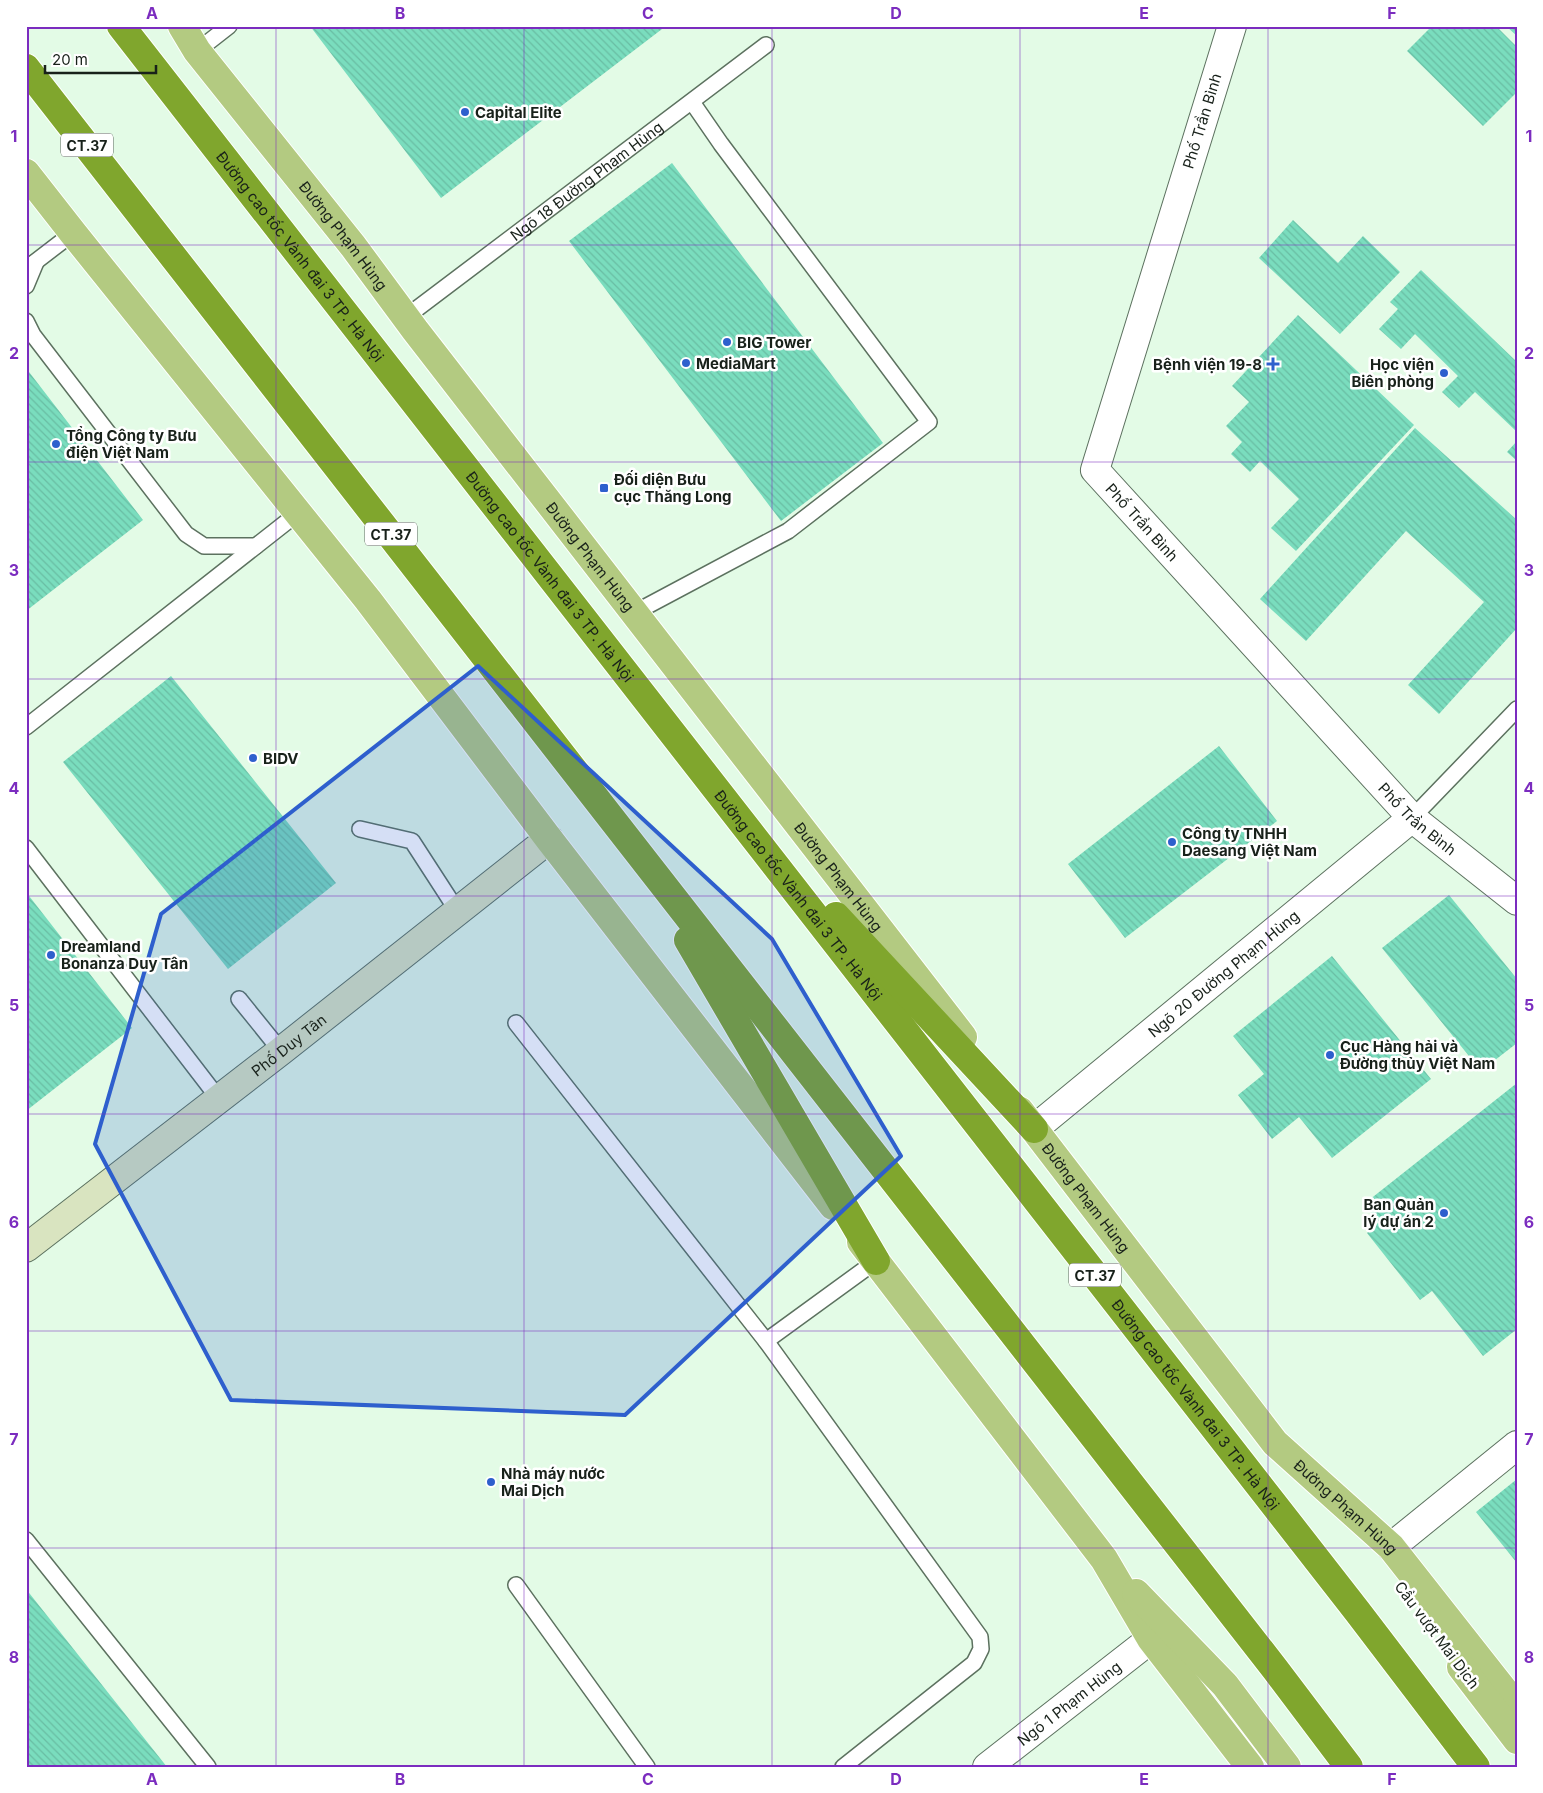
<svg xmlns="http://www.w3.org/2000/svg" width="1543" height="1793" font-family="Inter,sans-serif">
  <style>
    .building { fill: url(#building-back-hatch) }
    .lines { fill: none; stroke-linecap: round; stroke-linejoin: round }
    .lane-casing { stroke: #5c715f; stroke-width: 18 }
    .street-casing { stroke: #5c715f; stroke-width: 30 }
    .secondary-casing { stroke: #5c715f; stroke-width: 30 }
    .primary-casing { stroke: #fff; stroke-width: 30 }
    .highway-casing { stroke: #fff; stroke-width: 30 }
    .lane { stroke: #fff; stroke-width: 15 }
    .street { stroke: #fff; stroke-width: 28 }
    .secondary { stroke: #d9e4c0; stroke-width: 28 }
    .primary { stroke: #b3ca81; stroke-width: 28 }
    .highway { stroke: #80a62d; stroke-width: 28 }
    .marked { fill: #2e5fcd; fill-opacity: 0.2; stroke: #2e5fcd; stroke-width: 4; stroke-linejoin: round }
    .grid { fill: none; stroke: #7b2cbf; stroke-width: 1; stroke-opacity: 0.55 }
    .poi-dot { fill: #2e5fcd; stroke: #fff; stroke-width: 2 }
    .labels { text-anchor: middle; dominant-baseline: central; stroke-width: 5; stroke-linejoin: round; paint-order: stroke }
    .shield { fill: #fff; stroke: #5d645f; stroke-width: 1 }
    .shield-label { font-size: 14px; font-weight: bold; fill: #18211a }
    .poi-label { font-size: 15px; font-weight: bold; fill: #18211a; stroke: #fff; text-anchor: start }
    .street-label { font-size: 15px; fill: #18211a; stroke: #fff }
    .neatline { fill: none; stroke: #7b2cbf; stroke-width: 2 }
    .grid-label { font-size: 16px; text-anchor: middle; font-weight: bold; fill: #7b2cbf }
  </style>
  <defs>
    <pattern id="building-back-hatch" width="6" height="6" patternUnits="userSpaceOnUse" patternTransform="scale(1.25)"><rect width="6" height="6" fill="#7addbe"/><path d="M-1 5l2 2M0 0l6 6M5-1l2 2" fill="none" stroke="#69bda3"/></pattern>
  </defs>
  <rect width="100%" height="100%" fill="#e3fbe6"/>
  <path class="building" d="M 310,26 L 666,26 L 441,198 Z
    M 1432,26 L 1496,26 L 1517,47 L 1517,92 L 1483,126 L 1407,51 Z
    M 1506,26 L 1517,26 L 1517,36 Z
    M 672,163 L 883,443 L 781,521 L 569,241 Z
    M 1293,220 L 1338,263 L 1363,236 L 1400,272 L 1340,334 L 1259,258 Z
    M 1421,270 L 1517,362 L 1517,432 L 1475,392 L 1459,408 L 1442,392 L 1458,376 L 1415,334 L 1401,349 L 1379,329 L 1398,309 L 1390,302 Z
    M 1298,315 L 1414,425 L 1296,551 L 1271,528 L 1299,499 L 1260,461 L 1250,472 L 1231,454 L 1242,442 L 1226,426 L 1249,402 L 1232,386 Z
    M 26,368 L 143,520 L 26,611 Z
    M 1415,428 L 1517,520 L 1517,628 L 1439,714 L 1408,685 L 1484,602 L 1406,531 L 1306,641 L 1260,599 Z
    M 1517,441 L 1517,461 L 1507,452 Z
    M 171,676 L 336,883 L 228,969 L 63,762 Z
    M 1219,746 L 1277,821 L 1125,938 L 1068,864 Z
    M 26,892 L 132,1028 L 26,1111 Z
    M 1449,895 L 1517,979 L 1517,1043 L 1481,1071 L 1382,948 Z
    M 1332,956 L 1431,1079 L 1332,1158 L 1299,1117 L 1272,1139 L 1238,1095 L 1264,1074 L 1233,1036 Z
    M 1517,1083 L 1517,1329 L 1483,1356 L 1432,1291 L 1420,1300 L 1367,1233 L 1379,1222 L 1364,1204 Z
    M 1517,1479 L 1517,1563 L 1476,1512 Z
    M 26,1589 L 167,1767 L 26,1767 Z"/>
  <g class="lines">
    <g class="lane-casing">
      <g id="lane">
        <path d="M 197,51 L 229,26"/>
        <path d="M 26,269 L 73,233"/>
        <path d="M 26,286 L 36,262"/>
        <path id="s1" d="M 406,317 L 766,45"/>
        <path d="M 26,321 L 33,335 L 186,534 L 204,546 L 256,546"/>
        <path d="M 634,613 L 788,531 L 929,422 L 721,144 L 692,102"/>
        <path d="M 26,727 L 298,513"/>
        <path d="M 1412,818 L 1517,709"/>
        <path d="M 360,829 L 412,841 L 458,912"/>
        <path d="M 26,848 L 219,1099"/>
        <path d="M 239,999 L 281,1051"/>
        <path d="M 516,1023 L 766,1341 L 980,1637 L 981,1649 L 974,1663 L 843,1767"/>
        <path d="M 766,1341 L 876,1261"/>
        <path d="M 26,1540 L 208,1767"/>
        <path d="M 516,1585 L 647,1767"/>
      </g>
    </g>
    <g class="street-casing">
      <g id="street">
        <path id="s2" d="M 1232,26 L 1095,470 L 1412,818 L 1517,901"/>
        <path id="s3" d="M 1034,1129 L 1412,818"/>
        <path d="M 1391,1547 L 1517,1445"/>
        <path id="s4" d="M 987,1767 L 1151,1639"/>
      </g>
    </g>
    <g class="secondary-casing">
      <g id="secondary">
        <path id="s5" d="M 26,1248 L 281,1051 L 549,839"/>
      </g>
    </g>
    <g class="primary-casing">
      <g id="primary">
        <path id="s6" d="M 182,26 L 197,51 L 353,246 L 415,330 L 963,1037"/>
        <path d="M 26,173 L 73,233 L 368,600 L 549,839 L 833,1206"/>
        <path id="s7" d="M 1020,1111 L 1275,1443 L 1391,1547 L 1517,1707"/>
        <path d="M 861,1242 L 1104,1559 L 1151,1639 L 1250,1767"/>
        <path d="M 1136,1593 L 1225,1685 L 1287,1767"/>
        <path d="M 1461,1667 L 1517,1740"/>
      </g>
    </g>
    <g class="highway-casing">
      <g id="highway">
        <path id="s8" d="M 121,26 L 1357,1611 L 1476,1767"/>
        <path d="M 26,68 L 1275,1669 L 1349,1767"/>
        <path d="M 836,916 L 1034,1129"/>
        <path d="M 688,940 L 876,1261"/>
      </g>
    </g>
    <use href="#lane" class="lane"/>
    <use href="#street" class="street"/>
    <use href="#secondary" class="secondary"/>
    <use href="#primary" class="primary"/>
    <use href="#highway" class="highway"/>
  </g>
  <path class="marked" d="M 478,666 L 772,939 L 901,1156 L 625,1415 L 231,1400 L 95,1144 L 161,914 Z"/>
  <path class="grid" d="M 276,26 L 276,1767M 524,26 L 524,1767M 772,26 L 772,1767M 1020,26 L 1020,1767M 1268,26 L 1268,1767M 26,245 L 1517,245M 26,462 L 1517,462M 26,679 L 1517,679M 26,896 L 1517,896M 26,1114 L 1517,1114M 26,1331 L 1517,1331M 26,1548 L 1517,1548"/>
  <g class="poi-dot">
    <circle cx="465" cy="112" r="5"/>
    <circle cx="727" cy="342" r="5"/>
    <circle cx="686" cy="363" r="5"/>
    <path d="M1270.5 356.5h5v5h5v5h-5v5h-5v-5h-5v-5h5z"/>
    <circle cx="1444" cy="373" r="5"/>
    <circle cx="56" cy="444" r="5"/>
    <rect x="599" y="483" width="10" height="10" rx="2.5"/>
    <circle cx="253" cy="758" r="5"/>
    <circle cx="1172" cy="842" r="5"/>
    <circle cx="51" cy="955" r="5"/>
    <circle cx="1330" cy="1055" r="5"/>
    <circle cx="1444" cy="1213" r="5"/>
    <circle cx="491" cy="1482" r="5"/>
  </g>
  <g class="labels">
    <g class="shield">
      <rect x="61" y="133.5" width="52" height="23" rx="4"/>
      <rect x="365" y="522.5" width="52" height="23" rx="4"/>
      <rect x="1069" y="1263.5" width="52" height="23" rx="4"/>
    </g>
    <g class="shield-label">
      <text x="87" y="145">CT.37</text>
      <text x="391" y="534">CT.37</text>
      <text x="1095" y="1275">CT.37</text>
    </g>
    <g class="poi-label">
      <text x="475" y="112">Capital Elite</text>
      <text x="737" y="342">BIG Tower</text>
      <text x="696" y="363">MediaMart</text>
      <text x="1262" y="364" text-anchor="end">Bệnh viện 19-8</text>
      <text x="1434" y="364" text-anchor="end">Học viện<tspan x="1434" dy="17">Biên phòng</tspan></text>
      <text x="66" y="435">Tổng Công ty Bưu<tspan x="66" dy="17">điện Việt Nam</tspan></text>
      <text x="614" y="479">Đối diện Bưu<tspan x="614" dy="17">cục Thăng Long</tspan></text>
      <text x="263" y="758">BIDV</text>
      <text x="1182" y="833">Công ty TNHH<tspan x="1182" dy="17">Daesang Việt Nam</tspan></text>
      <text x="61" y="946">Dreamland<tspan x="61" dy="17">Bonanza Duy Tân</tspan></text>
      <text x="1340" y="1046">Cục Hàng hải và<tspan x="1340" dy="17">Đường thủy Việt Nam</tspan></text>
      <text x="1434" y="1204" text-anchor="end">Ban Quản<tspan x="1434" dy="17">lý dự án 2</tspan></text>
      <text x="501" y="1473">Nhà máy nước<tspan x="501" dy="17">Mai Dịch</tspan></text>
    </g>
    <g class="street-label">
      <text transform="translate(1202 121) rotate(-73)">Phố Trần Bình</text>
      <text stroke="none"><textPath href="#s1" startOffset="226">Ngõ 18 Đường Phạm Hùng</textPath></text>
      <text stroke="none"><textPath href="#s6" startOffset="265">Đường Phạm Hùng</textPath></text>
      <text stroke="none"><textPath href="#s8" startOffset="292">Đường cao tốc Vành đai 3 TP. Hà Nội</textPath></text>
      <text stroke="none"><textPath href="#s2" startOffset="535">Phố Trần Bình</textPath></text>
      <text stroke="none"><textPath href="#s6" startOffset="670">Đường Phạm Hùng</textPath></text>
      <text stroke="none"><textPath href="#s8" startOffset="698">Đường cao tốc Vành đai 3 TP. Hà Nội</textPath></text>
      <text stroke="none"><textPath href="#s2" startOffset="940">Phố Trần Bình</textPath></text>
      <text stroke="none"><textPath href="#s6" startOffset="1075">Đường Phạm Hùng</textPath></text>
      <text stroke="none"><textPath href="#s8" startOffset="1102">Đường cao tốc Vành đai 3 TP. Hà Nội</textPath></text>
      <text stroke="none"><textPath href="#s3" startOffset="245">Ngõ 20 Đường Phạm Hùng</textPath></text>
      <text stroke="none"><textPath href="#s5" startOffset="332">Phố Duy Tân</textPath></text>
      <text stroke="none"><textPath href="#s7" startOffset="109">Đường Phạm Hùng</textPath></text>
      <text stroke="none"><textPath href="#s8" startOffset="1748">Đường cao tốc Vành đai 3 TP. Hà Nội</textPath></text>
      <text stroke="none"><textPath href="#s7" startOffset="514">Đường Phạm Hùng</textPath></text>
      <text transform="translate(1437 1635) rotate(53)">Cầu vượt Mai Dịch</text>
      <text stroke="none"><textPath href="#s4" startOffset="104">Ngõ 1 Phạm Hùng</textPath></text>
    </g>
  </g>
  <rect width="1543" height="1793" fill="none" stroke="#ffffff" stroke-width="55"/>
  <path d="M45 65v8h111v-8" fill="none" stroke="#18211a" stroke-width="2.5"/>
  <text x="52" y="65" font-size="15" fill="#18211a" stroke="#ffffff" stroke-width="4" paint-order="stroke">20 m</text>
  <rect x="28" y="28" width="1488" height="1738" class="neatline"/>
  <g class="grid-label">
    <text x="152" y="19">A</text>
    <text x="400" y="19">B</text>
    <text x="648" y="19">C</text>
    <text x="896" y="19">D</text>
    <text x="1144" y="19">E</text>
    <text x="1392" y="19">F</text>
    <text x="14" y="142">1</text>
    <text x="1529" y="142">1</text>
    <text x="14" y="359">2</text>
    <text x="1529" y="359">2</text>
    <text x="14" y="576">3</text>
    <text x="1529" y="576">3</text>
    <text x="14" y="794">4</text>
    <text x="1529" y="794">4</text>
    <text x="14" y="1011">5</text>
    <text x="1529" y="1011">5</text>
    <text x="14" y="1228">6</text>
    <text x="1529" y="1228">6</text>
    <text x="14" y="1445">7</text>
    <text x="1529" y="1445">7</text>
    <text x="14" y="1663">8</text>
    <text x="1529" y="1663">8</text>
    <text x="152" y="1785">A</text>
    <text x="400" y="1785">B</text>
    <text x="648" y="1785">C</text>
    <text x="896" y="1785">D</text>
    <text x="1144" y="1785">E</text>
    <text x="1392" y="1785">F</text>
  </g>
</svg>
